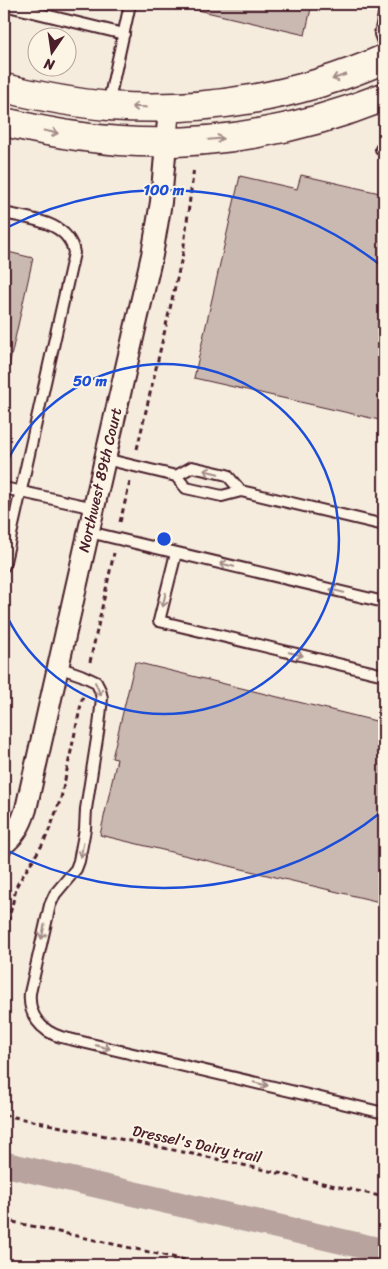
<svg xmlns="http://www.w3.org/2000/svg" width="388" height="1269" font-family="Sriracha,sans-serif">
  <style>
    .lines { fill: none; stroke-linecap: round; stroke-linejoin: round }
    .canal { stroke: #b8a39e; stroke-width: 25 }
    .building { fill: #cab9b1; stroke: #4a1f2b }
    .lane-casing { stroke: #4a1f2b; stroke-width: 14 }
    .street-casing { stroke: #4a1f2b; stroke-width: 24 }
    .secondary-casing { stroke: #4a1f2b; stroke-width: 31 }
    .path { stroke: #4a1f2b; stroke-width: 3; stroke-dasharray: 5 4; stroke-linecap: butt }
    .lane { stroke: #fcf5e5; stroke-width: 10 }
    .street { stroke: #fcf5e5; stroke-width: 20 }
    .secondary { stroke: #fcf5e5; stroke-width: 28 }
    .oneway { stroke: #a38a88 }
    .ring { fill: none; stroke: #1d4ed8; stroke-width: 2.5 }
    .labels { text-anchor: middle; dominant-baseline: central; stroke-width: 4; stroke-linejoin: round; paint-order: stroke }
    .street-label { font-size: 15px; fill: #4a1f2b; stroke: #fcf5e5 }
    .centre { fill: #1d4ed8; stroke: #fcf5e5; stroke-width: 2.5 }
    .ring-label { font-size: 15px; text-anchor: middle; font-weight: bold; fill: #1d4ed8; stroke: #fcf5e5; stroke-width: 4; stroke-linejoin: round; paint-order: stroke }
  </style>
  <rect width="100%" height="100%" fill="#f5ecde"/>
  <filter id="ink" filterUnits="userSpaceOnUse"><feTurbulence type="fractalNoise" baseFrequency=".02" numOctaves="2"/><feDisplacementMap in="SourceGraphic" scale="10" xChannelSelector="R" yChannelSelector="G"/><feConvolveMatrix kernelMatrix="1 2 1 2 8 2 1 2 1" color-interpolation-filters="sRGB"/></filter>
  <g filter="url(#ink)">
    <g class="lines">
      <path class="canal" d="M 4,1164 L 384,1251"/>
    </g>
    <path class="building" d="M 172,4 L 312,4 L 305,35 Z
      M 301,175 L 384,194 L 384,421 L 194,378 L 240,176 L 297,189 Z
      M 4,251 L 33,258 L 4,388 Z
      M 135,662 L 384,723 L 384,903 L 100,835 L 117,759 L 112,758 Z"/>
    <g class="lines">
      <g class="lane-casing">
        <path id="lane" d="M 4,5 L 124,34
          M 384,15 L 380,34 L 384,45
          M 108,105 L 130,4
          M 381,149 L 384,150
          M 4,213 C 29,219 69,221 74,253 L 4,566
          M 105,459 L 176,476 L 186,488 L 222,496 L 241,491 L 384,525
          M 176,476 L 192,467 L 227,475 L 241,491
          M 4,488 L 94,508
          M 89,532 L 384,602
          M 176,553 L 159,621 L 384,675
          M 58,667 L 81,675 L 96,682 L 100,690 L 102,698 L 99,726 L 86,809 L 85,829 L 79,861 L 76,869 L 55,894 L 50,905 L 30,993 C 28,1015 41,1031 61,1037 L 384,1113"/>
      </g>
      <g class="street-casing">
        <path id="street" d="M 4,844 C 15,836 22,822 26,809 L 105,459 L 152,255 L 161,202 L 169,108"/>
      </g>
      <g class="secondary-casing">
        <path id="secondary" d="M 4,88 C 38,96 74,103 109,106 C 203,113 298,97 384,59
          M 4,122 C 42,131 81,138 120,141 C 210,147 301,130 384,97"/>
      </g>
      <path class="path" d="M 137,449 L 183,253 L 194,167
        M 120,522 L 130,482
        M 90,662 L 114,553
        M 4,939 L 17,885 L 44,842 L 52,823 L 61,798 L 83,695
        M 4,1115 L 212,1158 L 384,1197
        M 4,1220 L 208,1265"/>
      <use href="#lane" class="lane"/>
      <use href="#street" class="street"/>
      <use href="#secondary" class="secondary"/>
    </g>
    <defs><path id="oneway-shaft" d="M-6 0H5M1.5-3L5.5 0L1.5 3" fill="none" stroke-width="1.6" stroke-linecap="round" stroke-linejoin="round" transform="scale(1.25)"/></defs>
    <g class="oneway">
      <use href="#oneway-shaft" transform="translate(339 77) rotate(161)"/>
      <use href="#oneway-shaft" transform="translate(139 107) rotate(-178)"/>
      <use href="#oneway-shaft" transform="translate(51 132) rotate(11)"/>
      <use href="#oneway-shaft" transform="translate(216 139) rotate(-5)"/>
      <use href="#oneway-shaft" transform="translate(211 472) rotate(-167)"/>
      <use href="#oneway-shaft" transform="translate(227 565) rotate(-167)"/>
      <use href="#oneway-shaft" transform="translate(337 591) rotate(-167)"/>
      <use href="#oneway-shaft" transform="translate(164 600) rotate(104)"/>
      <use href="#oneway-shaft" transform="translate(296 654) rotate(13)"/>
      <use href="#oneway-shaft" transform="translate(98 689) rotate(67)"/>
      <use href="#oneway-shaft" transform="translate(82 850) rotate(101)"/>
      <use href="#oneway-shaft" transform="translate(43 932) rotate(102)"/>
      <use href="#oneway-shaft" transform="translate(103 1047) rotate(13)"/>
      <use href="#oneway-shaft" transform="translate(261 1084) rotate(13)"/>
    </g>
  </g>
  <g class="ring">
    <path d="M4 468A175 175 0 1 1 4 610"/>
    <path d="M384 810A349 349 0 0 1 6 850M6 228A349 349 0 0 1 384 268"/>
  </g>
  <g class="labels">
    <g class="street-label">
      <text transform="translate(100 480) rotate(-77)">Northwest 89th Court</text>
      <text transform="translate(197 1144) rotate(12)">Dressel's Dairy trail</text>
    </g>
  </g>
  <circle cx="164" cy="539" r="8" class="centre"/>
  <g class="ring-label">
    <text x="164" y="195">100 m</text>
    <text x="90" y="386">50 m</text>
  </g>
  <rect width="388" height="1269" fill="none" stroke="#fcf5e5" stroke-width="20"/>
  <rect x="10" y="10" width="368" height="1249" fill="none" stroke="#4a1f2b" stroke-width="2" filter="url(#ink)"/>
  <g transform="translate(52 52) rotate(193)"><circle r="24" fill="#fcf5e5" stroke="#b59f9b"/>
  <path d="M0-4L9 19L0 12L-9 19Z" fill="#4a1f2b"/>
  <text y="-8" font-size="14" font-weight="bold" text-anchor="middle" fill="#4a1f2b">N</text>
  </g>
</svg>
